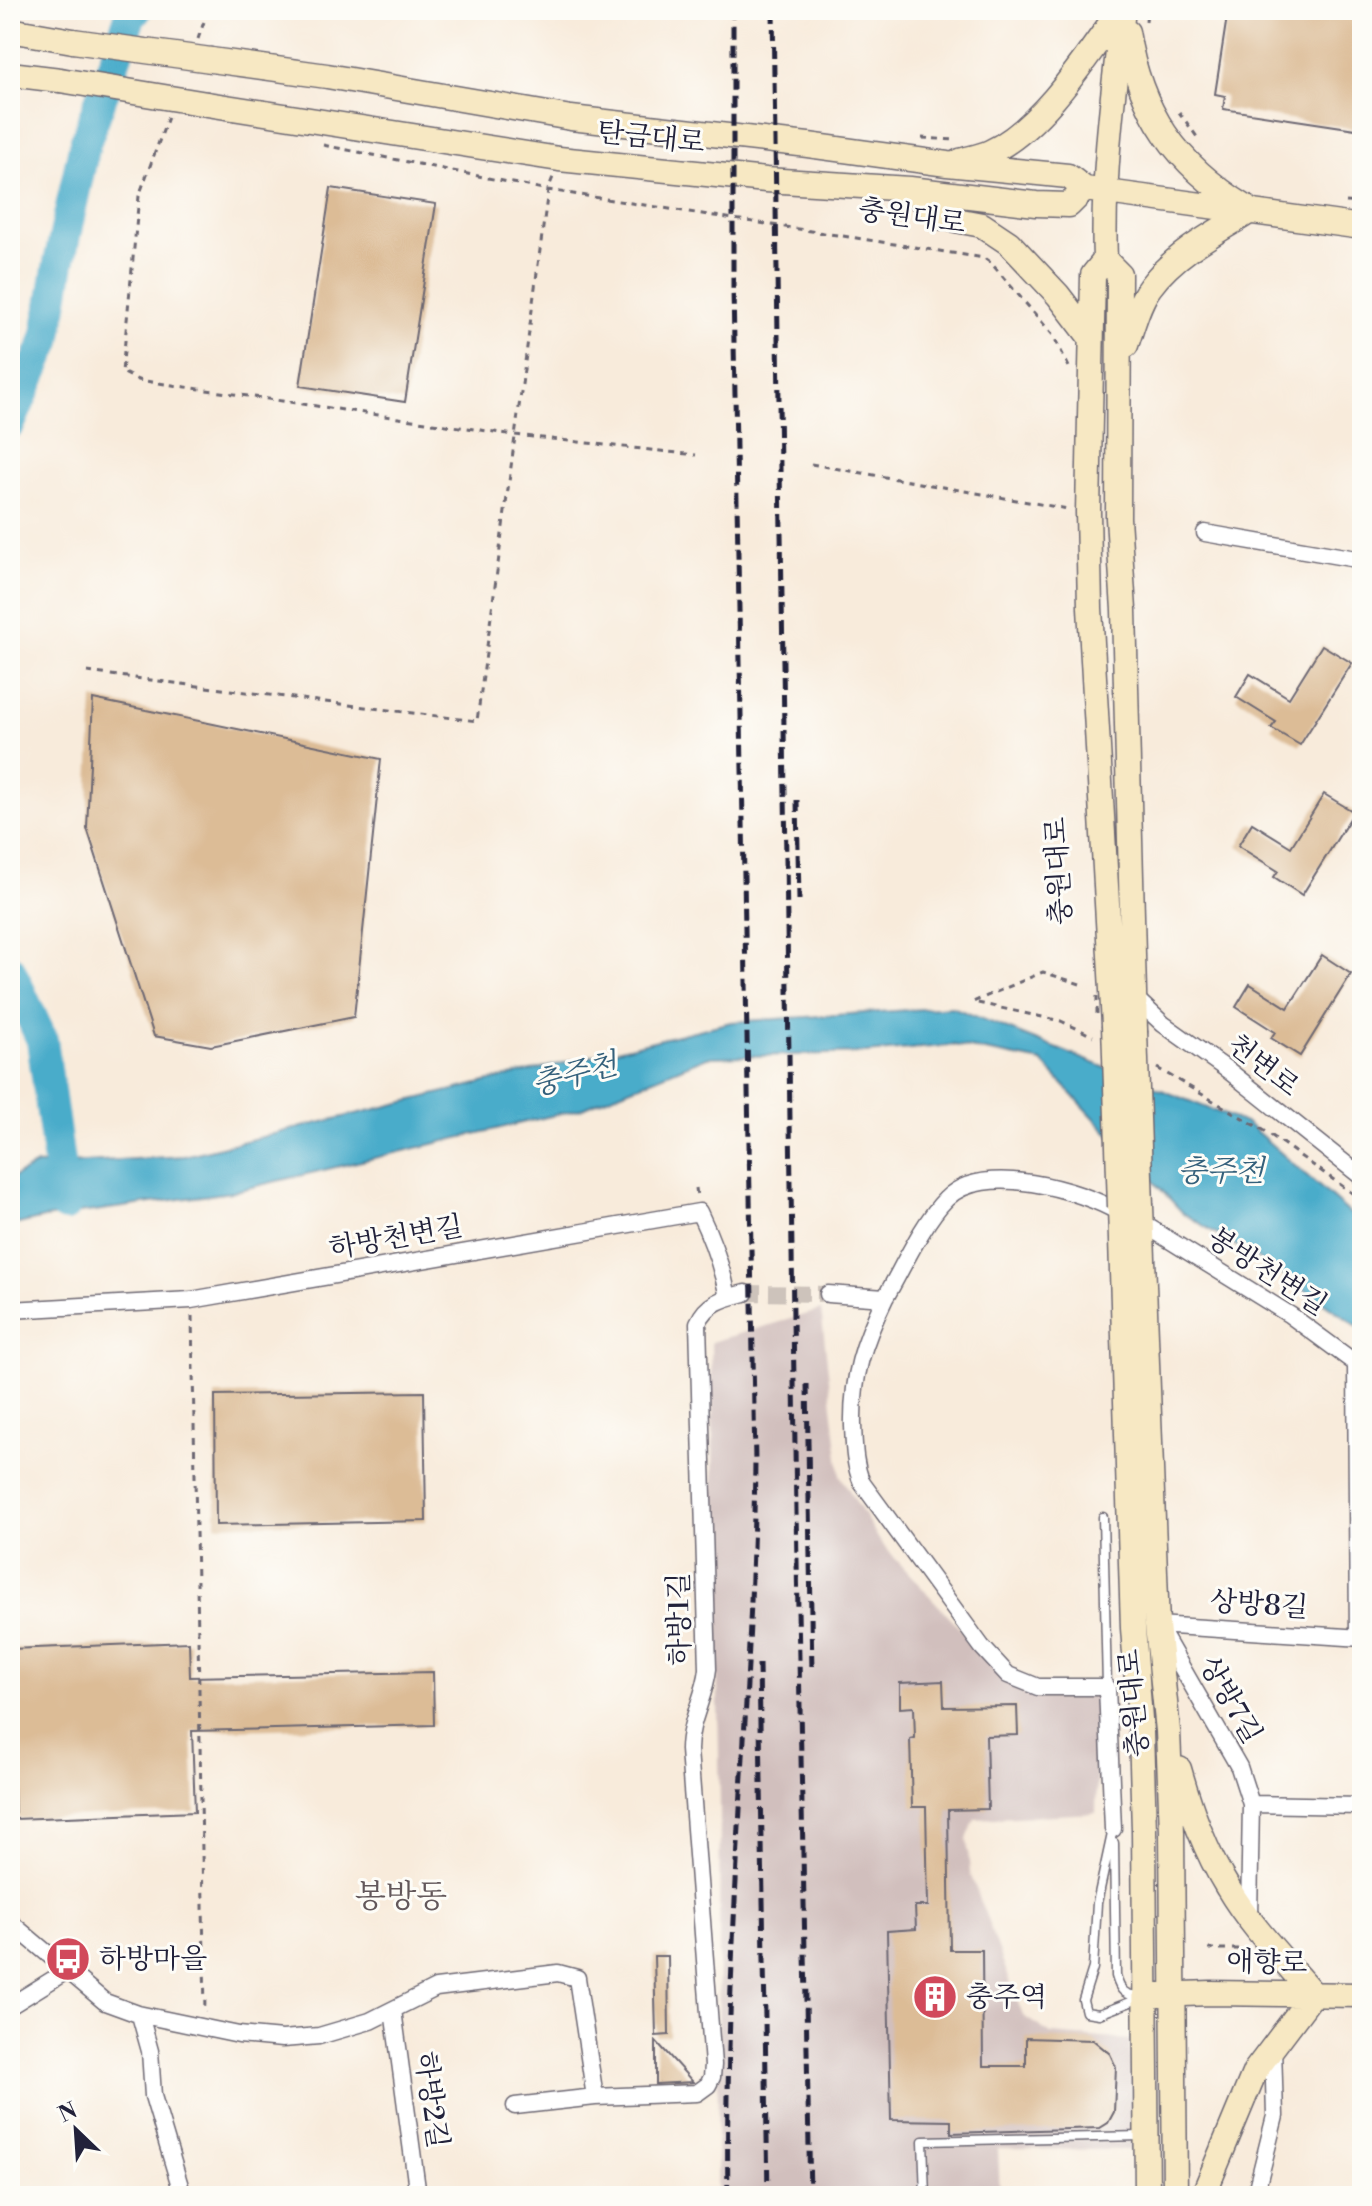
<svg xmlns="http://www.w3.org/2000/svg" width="1372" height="2206" font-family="'Libre Bodoni','Noto Serif KR',serif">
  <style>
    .industrial { fill: #d1bfbd }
    .water { fill: #4aacca; stroke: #366782; stroke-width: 2 }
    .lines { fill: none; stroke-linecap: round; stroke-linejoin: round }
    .river { stroke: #4aacca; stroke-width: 32 }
    .building { fill: #dcbc96 }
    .street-tunnel { stroke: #cdc3bb; stroke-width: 16; stroke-dasharray: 16 8; stroke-linecap: butt }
    .lane-casing { stroke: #6d6873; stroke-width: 11 }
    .street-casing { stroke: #6d6873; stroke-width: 19 }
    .secondary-casing { stroke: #6d6873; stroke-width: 27 }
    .path { stroke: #6d6873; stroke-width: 3; stroke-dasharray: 6 6; stroke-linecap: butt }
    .lane { stroke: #fff; stroke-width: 8 }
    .street { stroke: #fff; stroke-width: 16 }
    .secondary { stroke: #f7e8c3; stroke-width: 24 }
    .rail { stroke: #22223b; stroke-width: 5; stroke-dasharray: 12 6; stroke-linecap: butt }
    .secondary-bridge-casing { stroke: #6d6873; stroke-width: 27; stroke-linecap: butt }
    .path-bridge { stroke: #6d6873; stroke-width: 3; stroke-dasharray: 6 6; stroke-linecap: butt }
    .secondary-bridge { stroke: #f7e8c3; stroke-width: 24 }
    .labels { text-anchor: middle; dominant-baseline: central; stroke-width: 6; stroke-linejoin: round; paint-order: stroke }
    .street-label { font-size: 28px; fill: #22223b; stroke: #fdfcf7 }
    .poi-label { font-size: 28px; fill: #22223b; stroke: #fdfcf7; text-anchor: start }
    .water-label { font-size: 30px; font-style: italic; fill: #34607b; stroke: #fdfcf7 }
    .quarter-label { font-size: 32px; fill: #63585b; stroke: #fdfcf7 }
  </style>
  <rect width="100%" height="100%" fill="#fdfcf7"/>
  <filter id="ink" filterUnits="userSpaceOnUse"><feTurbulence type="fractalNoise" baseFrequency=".0125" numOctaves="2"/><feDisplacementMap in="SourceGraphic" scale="16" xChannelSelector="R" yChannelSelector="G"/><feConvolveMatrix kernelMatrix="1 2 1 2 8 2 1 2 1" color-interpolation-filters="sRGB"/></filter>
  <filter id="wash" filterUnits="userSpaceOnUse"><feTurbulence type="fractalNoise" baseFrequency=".006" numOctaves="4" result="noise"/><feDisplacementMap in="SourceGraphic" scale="32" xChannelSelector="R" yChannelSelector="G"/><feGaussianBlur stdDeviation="1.8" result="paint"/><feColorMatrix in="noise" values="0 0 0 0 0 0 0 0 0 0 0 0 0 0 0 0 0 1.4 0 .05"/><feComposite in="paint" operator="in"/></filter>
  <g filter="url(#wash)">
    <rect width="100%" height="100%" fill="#f8ebdb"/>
    <path class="industrial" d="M 821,1310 L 840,1475 L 881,1543 L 1010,1683 L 1099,1685 L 1096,1813 L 975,1819 L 967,1839 L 970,1873 L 1023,2016 L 1051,2034 L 1130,2040 L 1132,2150 L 998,2149 L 1000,2196 L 717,2196 L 720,1807 L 711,1342 Z"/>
    <path class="water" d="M 952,1007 L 1248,1124 L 1362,1224 L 1362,1329 L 1279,1272 L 1183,1213 L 1042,1062 L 954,1045 L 866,1053 L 707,1057 L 580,1109 L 231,1192 L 44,1218 L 10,1226 L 10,1179 L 36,1165 L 184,1156 L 731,1022 Z"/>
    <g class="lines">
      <path class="river" d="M 10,423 L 46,341 L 59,263 L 85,143 L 130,17 L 136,10
        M 10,970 L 42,1040 L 65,1206"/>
    </g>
    <g id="blocks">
      <path class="building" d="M 1228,10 L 1362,10 L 1362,130 L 1223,109 L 1225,96 L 1215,94 Z
        M 331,188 L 436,204 L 405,402 L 300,386 Z
        M 1322,645 L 1352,663 L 1300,745 L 1271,728 L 1276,722 L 1236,697 L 1250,674 L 1289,698 Z
        M 93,699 L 381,759 L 354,1017 L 211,1046 L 154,1036 L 87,828 Z
        M 1324,794 L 1354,812 L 1302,895 L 1274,877 L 1278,871 L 1238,846 L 1252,823 L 1291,847 Z
        M 1322,955 L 1351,974 L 1300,1056 L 1271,1038 L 1275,1032 L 1236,1007 L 1250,984 L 1288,1008 Z
        M 424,1392 L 426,1521 L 216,1525 L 215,1395 Z
        M 189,1642 L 190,1677 L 433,1672 L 434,1725 L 192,1731 L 195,1812 L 15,1819 L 10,1649 Z
        M 943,1681 L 944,1707 L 1017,1706 L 1018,1735 L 986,1736 L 988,1809 L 948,1810 L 950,1950 L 982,1950 L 983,2066 L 1026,2066 L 1026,2038 L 1093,2040 L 1110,2054 L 1116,2067 L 1114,2112 L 1108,2123 L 1100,2128 L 951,2133 L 951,2121 L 891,2120 L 887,1931 L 916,1929 L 915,1906 L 928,1906 L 926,1807 L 912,1807 L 910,1739 L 915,1738 L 914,1707 L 900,1708 L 900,1683 Z
        M 654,1956 L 668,1956 L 669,2035 L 656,2036 Z
        M 656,2041 L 693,2082 L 656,2084 Z"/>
    </g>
  </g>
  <g filter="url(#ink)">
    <use href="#blocks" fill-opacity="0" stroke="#6d6873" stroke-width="2"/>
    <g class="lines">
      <path class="street-tunnel" d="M 745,1293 L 828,1294"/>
      <g class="lane-casing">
        <path id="lane" d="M 1103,1517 L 1107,1687
          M 1113,1829 L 1097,1903 L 1093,1968 L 1083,2000 L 1086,2012 L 1099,2014 L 1141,1998
          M 1114,1843 L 1116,1976 C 1120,1991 1125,1996 1141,1996
          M 925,2196 L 923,2141 L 1142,2136"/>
      </g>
      <g class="street-casing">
        <path id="street" d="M 1205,533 L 1362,560
          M 1132,995 L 1163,1024 L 1229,1071 L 1362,1177
          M 1142,1223 L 1290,1315 L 1362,1368
          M 828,1294 L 885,1298 C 902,1269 923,1222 946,1199 C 982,1161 1082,1190 1120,1213
          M 885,1298 C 863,1343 852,1377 853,1426 C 854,1446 854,1464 862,1483 L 982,1647 L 1008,1675 L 1038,1687 L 1107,1687 L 1113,1829
          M 10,1310 L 191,1300 L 699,1212 C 712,1239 722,1267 728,1297
          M 1356,1364 L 1358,1638
          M 1157,1625 L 1362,1638
          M 1162,1633 L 1239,1767 L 1251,1804 L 1249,1917
          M 1251,1804 L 1362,1806
          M 10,1922 L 105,2002 L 138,2014 L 239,2035 L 282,2039 L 319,2036 L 370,2021 L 436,1988 L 558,1973 L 577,1978 L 595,2097
          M 10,2006 L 68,1970
          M 393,2010 L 418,2196
          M 140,2015 L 150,2051 L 153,2096 L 183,2196
          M 515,2106 L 595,2097 L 697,2093 L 708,2085 L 712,2077 L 713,2065 L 689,1750 C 689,1721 705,1697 708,1669 L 698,1323 C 707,1302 725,1298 745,1293
          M 1255,2196 L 1275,2116 L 1273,2047"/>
      </g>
      <g class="secondary-casing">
        <path id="secondary" d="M 1123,10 C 1113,93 1102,176 1105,260 L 1119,274 L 1118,518 L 1124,610 L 1135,1031
          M 10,30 L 73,41
          M 1127,32 C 1140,113 1176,164 1245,207
          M 211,60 L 327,76 L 571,118 L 808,145 L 947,164 L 1068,176 L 1085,189 L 1362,227
          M 10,74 L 60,80
          M 207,104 L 559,159 L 766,180 L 910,189 L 1036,204 L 1069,205 L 1085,189
          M 960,161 C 970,158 981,156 990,152 C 1041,129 1088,55 1120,10
          M 910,189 L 940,217 L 982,225 L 1009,243 L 1058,295 L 1091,338
          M 1105,260 L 1093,275 L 1088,512 L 1090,608 L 1114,1025
          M 1126,345 C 1133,326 1138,303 1150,287 C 1175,253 1216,232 1251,211
          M 1141,1206 L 1157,1625 L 1168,1731 L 1172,1832 L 1175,2196
          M 1120,1207 L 1133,1628 L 1141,1732 L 1144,1830 L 1147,2196
          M 1179,1769 C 1191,1811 1205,1851 1228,1888 C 1251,1927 1284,1960 1313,1994
          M 1156,1995 L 1211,1993 L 1362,1995
          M 1203,2196 L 1255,2071 L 1313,1994"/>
      </g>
      <path class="path" d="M 1146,21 L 1147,10
        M 198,39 L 206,16
        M 1179,112 L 1200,141
        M 168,117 L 139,196 L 122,372 L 138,380 L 515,435 L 696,455
        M 922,138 L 954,140
        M 323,145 L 548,190 L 984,258 L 991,263 L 1053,335 L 1070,369
        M 1346,202 L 1362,203
        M 811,464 L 1068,509
        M 87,672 L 477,721 L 548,190 L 553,177
        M 1080,984 L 1043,972 L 973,1002 L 1061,1021 L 1093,1036
        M 1157,1068 L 1265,1131 L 1362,1200
        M 696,1188 L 697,1196
        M 192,1316 L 205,2012
        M 1208,1949 L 1248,1949"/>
      <use href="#lane" class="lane"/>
      <use href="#street" class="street"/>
      <use href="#secondary" class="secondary"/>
      <path class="rail" d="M 773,10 L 796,1512 L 810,2196
        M 797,800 L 799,900
        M 807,1384 L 812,1672
        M 759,1664 L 768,2196
        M 728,2196 C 724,1951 752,1707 755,1462 L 733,289 L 733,10"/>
      <g class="secondary-bridge-casing">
        <path id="secondary-bridge" d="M 73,41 L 211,60
          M 60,80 L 207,104
          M 1114,1025 L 1120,1207
          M 1135,1031 L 1141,1206"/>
      </g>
      <path class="path-bridge" d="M 1097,996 L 1097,1014"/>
      <use href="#secondary-bridge" class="secondary-bridge"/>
    </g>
  </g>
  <defs>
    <g id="bus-disc" transform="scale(2.3)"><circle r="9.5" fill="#d1495b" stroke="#fdfcf7"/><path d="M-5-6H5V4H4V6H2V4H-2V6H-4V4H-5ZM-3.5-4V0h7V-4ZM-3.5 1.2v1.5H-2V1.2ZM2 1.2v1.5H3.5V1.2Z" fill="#fff"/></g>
    <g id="building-disc" transform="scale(2.3)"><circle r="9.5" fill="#d1495b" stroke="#fdfcf7"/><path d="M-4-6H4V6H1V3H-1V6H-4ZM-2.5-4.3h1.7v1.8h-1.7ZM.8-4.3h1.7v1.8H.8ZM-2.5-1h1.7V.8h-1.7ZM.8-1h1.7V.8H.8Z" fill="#fff"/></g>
  </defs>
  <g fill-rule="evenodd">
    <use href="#bus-disc" x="68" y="1959"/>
    <use href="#building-disc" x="935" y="1997"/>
  </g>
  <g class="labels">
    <g class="street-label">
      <text transform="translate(651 138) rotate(6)">탄금대로</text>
      <text transform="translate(912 217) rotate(8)">충원대로</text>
      <text transform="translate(1059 871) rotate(-93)">충원대로</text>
      <text transform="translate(1263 1066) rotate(38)">천변로</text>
      <text transform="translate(396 1238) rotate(-10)">하방천변길</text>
      <text transform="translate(1267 1272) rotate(33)">봉방천변길</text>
      <text transform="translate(1259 1605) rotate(4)">상방8길</text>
      <text transform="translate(680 1619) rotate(-91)">하방1길</text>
      <text transform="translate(1230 1700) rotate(60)">상방7길</text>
      <text transform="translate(1134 1703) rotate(-95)">충원대로</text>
      <text transform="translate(1267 1963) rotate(1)">애향로</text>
      <text transform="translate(431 2100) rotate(82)">하방2길</text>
    </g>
    <g class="poi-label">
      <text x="99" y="1959">하방마을</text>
      <text x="966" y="1997">충주역</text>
    </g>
    <g class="water-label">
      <text transform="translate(575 1075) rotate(-15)">충주천</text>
      <text x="1221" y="1172">충주천</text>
    </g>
    <g class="quarter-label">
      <text x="401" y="1897">봉방동</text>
    </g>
  </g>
  <rect width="1372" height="2206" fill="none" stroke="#fdfcf7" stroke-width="40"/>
  <g transform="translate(76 2130) rotate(335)" stroke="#fdfcf7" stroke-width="6" paint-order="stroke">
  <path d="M0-6L14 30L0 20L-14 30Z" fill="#22223b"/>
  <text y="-12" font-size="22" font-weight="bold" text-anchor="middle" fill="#22223b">N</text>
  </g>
</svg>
